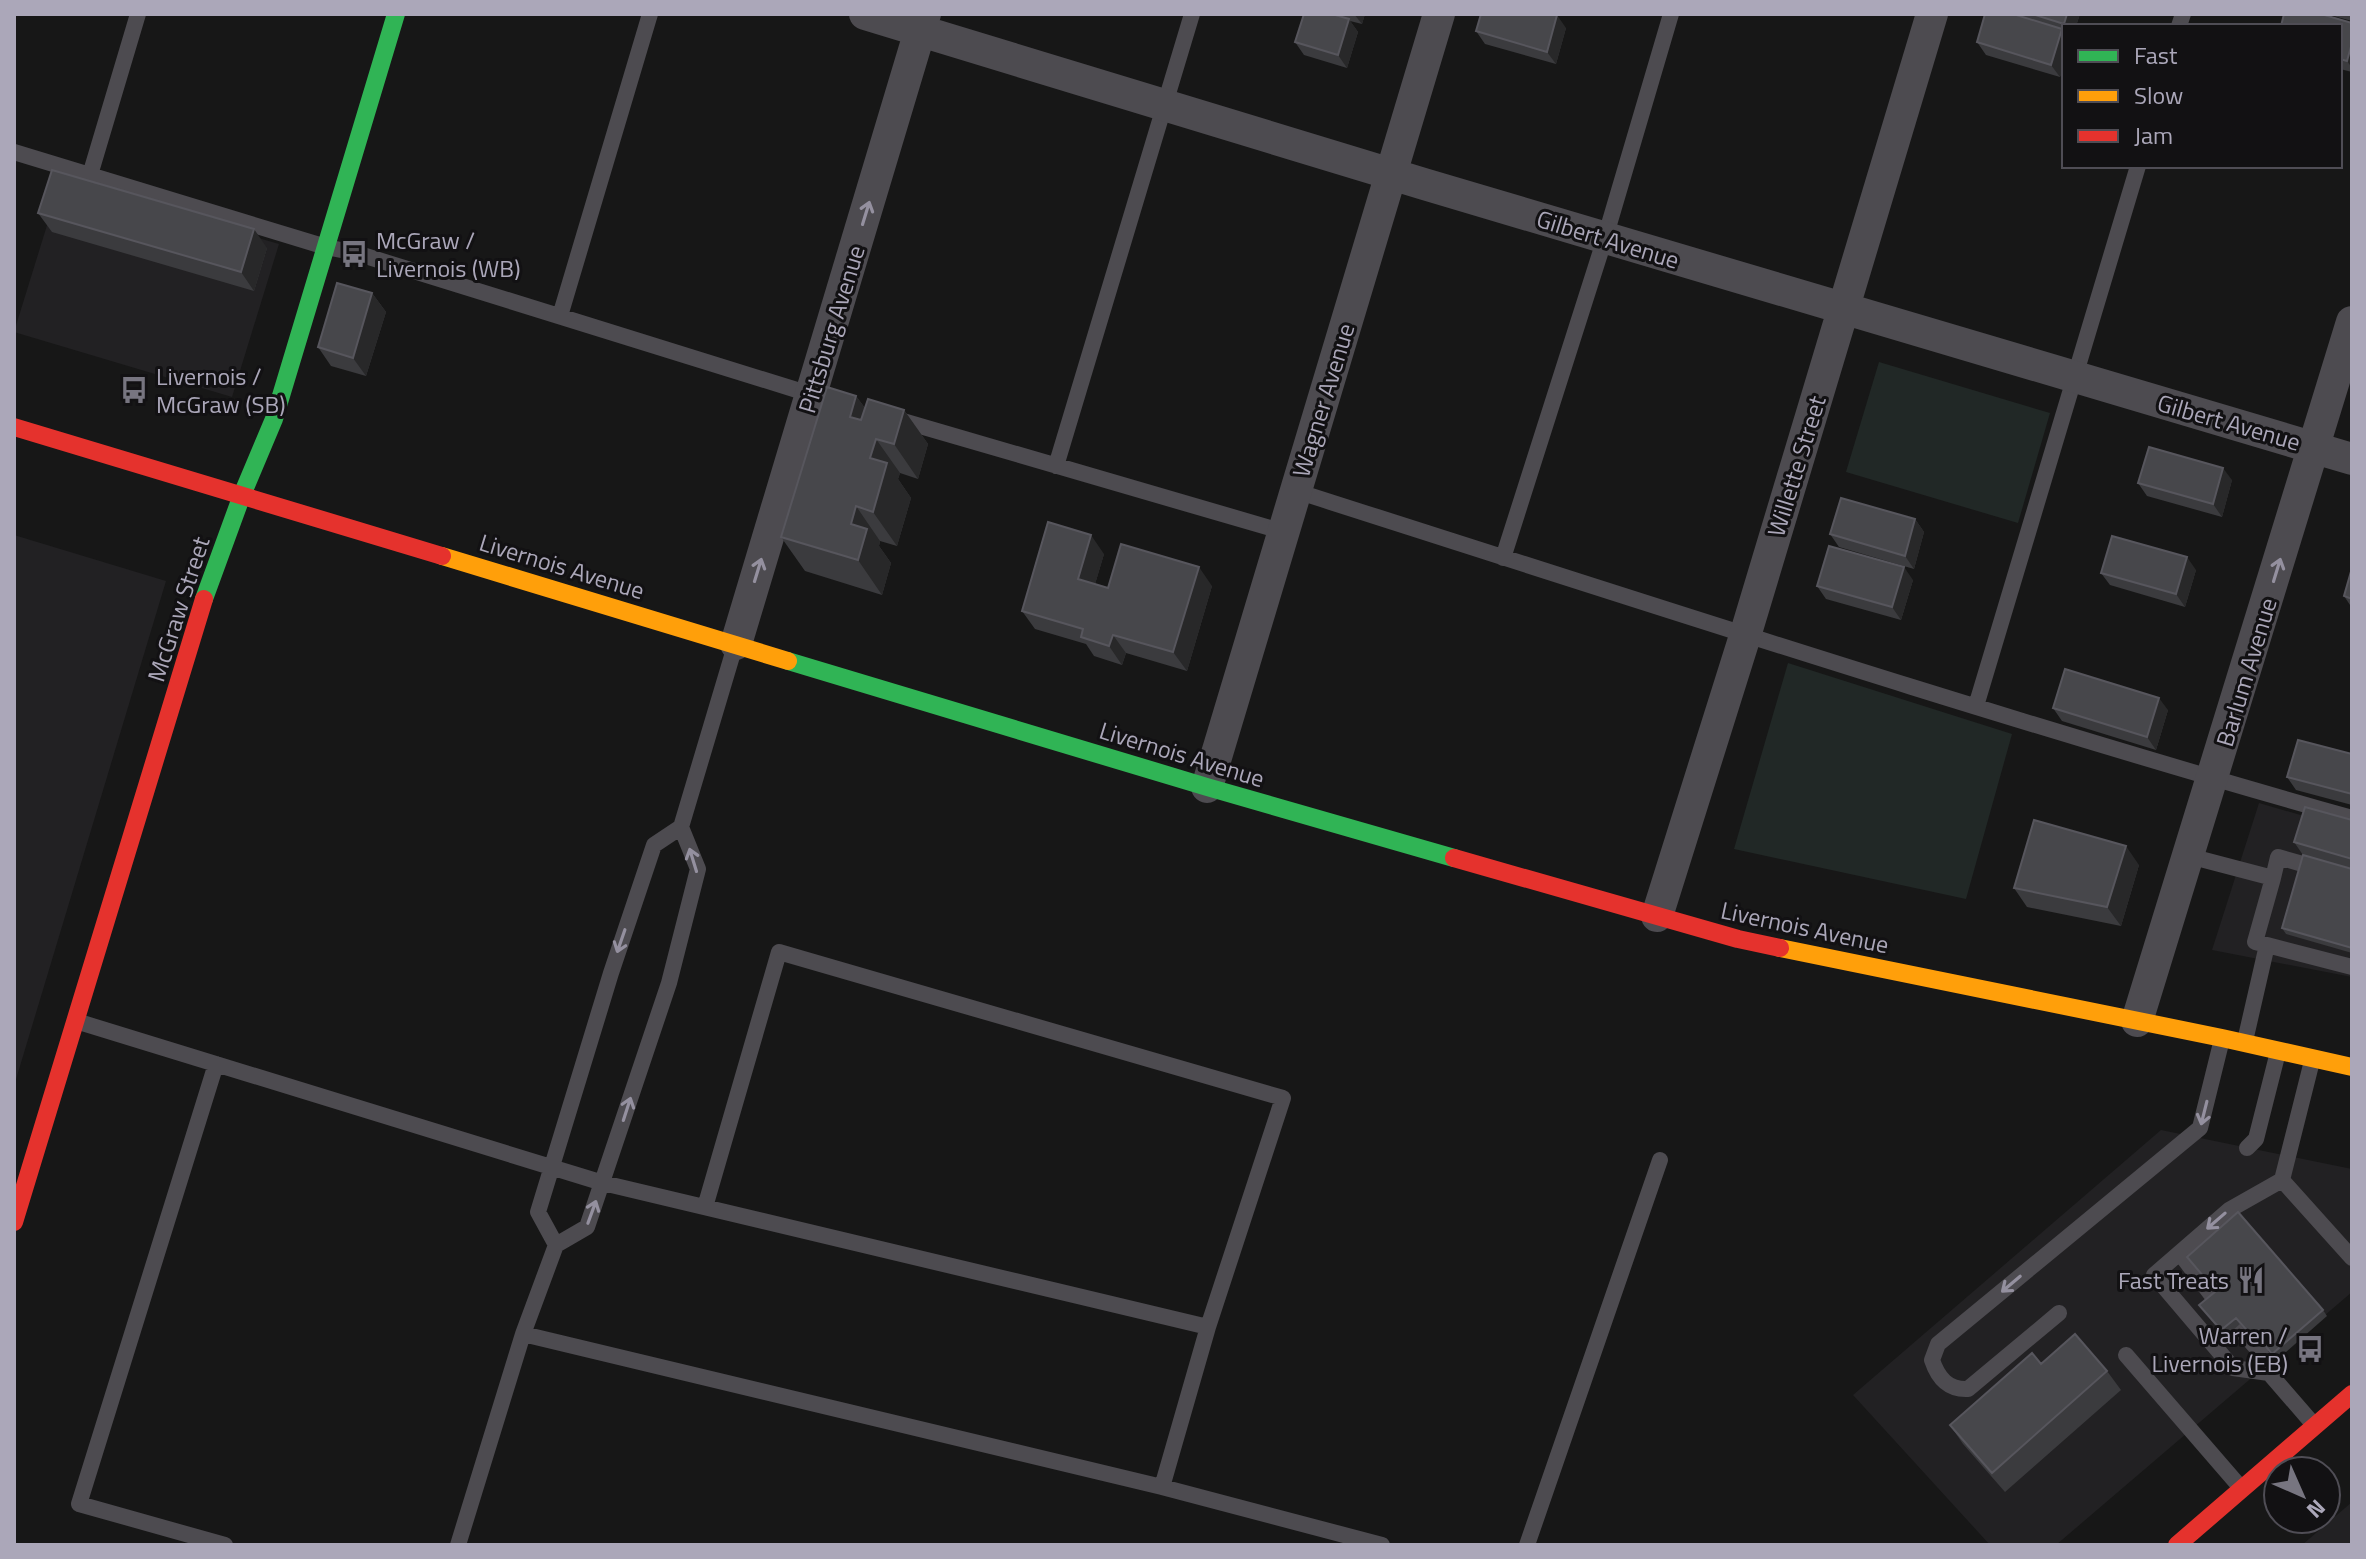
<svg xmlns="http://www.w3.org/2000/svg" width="2366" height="1559" font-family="'Titillium Web',sans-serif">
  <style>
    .built { fill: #222123 }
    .green { fill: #212826 }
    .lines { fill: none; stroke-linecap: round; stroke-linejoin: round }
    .lane { stroke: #4d4b50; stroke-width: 16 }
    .street { stroke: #4d4b50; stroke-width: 32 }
    .fast { stroke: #30b455; stroke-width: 18 }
    .slow { stroke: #ff9f0a; stroke-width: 18 }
    .jam { stroke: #e5322d; stroke-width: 18 }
    .wall { fill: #3b3b3e }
    .shaded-wall { fill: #282829 }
    .building { fill: #47474b; stroke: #57565d; stroke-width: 2 }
    .oneway { stroke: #94909f }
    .labels { text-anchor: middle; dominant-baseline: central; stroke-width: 6; stroke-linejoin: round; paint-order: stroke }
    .street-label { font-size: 24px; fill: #aba7b9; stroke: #121113 }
    .poi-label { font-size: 24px; fill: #aba7b9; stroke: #121113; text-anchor: start }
  </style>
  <rect width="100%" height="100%" fill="#171717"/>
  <path class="built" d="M 61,180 L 279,244 L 232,397 L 14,332 Z
    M 14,535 L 166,581 L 14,1086 Z
    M 2259,803 L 2352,830 L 2352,977 L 2212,950 Z
    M 2161,1130 L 2352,1169 L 2352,1292 L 2056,1545 L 1990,1545 L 1853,1395 Z
    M 2352,1502 L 2352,1545 L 2302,1545 Z"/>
  <path class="green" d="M 1879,362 L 2050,413 L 2018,523 L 1846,472 Z
    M 1788,663 L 2012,734 L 1966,899 L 1734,849 Z"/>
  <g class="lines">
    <path class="lane" d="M 2179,26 L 2183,14
      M 14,152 L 326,247 L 356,253 L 816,396
      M 90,175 L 138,14
      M 560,316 L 650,14
      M 896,419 L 1284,532
      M 1056,466 L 1192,14
      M 1296,491 C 1647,603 1997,718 2352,818
      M 1503,558 L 1605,238 L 1671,14
      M 1976,706 L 2138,166
      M 681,827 L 654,845 L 611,973 L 538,1212 L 556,1245 L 587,1227 L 669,983 L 698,869 L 681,827 L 735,646
      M 2189,856 L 2273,878 L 2278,857 L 2306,865
      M 2267,945 L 2255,942 L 2273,878
      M 76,1021 L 603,1183 L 1208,1327 L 1283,1098 L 779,952 L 705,1207
      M 2245,1041 L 2267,945 L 2352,967
      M 2312,1061 L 2282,1180 L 2229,1210 L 2154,1275 L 2233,1368 L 2269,1373 L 2314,1425
      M 216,1064 L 79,1504 L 225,1545
      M 2247,1148 L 2256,1139 L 2278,1052
      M 2282,1180 L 2352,1258
      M 556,1245 L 523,1334 L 1162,1487 L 1208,1327
      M 2186,1248 L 2185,1260 L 2216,1301
      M 2059,1313 L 1968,1389 C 1948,1390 1938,1378 1932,1360 L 1938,1344 L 2200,1128 L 2222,1039
      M 2237,1326 L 2260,1352 L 2269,1373
      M 2126,1355 L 2241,1488
      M 1162,1487 L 1382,1545
      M 458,1545 L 523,1334
      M 1527,1545 L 1660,1160"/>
    <path class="street" d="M 865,14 L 1424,184 L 2352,459
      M 736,644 L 925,14
      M 1207,787 L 1439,14
      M 1657,916 L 1745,636 L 1932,14
      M 2137,1021 L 2352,322"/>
    <path class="fast" d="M 204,599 L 242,495 L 274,419 L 396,14
      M 788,661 L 1207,787 L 1454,858"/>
    <path class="slow" d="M 442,556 L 788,661
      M 1780,948 L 2222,1038 L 2352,1067"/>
    <path class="jam" d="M 14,427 L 442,556
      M 1454,858 L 1738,939 L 1780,948
      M 14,1222 L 204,599
      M 2177,1545 L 2352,1394"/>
  </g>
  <path class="wall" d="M 1304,14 L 1365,14 L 1362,24 L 1350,21 L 1358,32 L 1347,68 L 1304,55 L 1295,42 Z
    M 1985,14 L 2080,14 L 2076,26 L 2064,26 L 2064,65 L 2060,77 L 1986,55 L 1977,42 Z
    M 2326,14 L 2352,14 L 2352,21 Z
    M 2352,23 L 2352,72 L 2340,69 L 2340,26 Z
    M 1566,28 L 1556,64 L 1485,44 L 1476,31 Z
    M 38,213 L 267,248 L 254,291 L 52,232 Z
    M 372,293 L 386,312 L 366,376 L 331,366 L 318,347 Z
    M 856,396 L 865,408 L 904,410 L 928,444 L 918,479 L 900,473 L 898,479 L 911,498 L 897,546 L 880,541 L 879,546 L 891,563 L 882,595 L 805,571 L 781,537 Z
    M 2232,480 L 2222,517 L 2147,496 L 2138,483 Z
    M 1915,519 L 1924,532 L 1914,569 L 1839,547 L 1830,534 Z
    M 1104,554 L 1095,584 L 1108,588 L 1212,586 L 1187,671 L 1126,653 L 1122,665 L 1094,656 L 1086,644 L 1035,629 L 1022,611 Z
    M 2352,568 L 2352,608 L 2344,596 Z
    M 2196,570 L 2185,607 L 2110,585 L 2101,573 Z
    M 1913,580 L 1901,620 L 1826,599 L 1817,586 Z
    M 2053,708 L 2168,710 L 2156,750 L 2062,721 Z
    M 2352,754 L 2352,805 L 2296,790 L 2287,777 Z
    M 2352,820 L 2352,953 L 2286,934 L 2282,928 L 2303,855 L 2294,842 Z
    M 2139,865 L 2121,926 L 2027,907 L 2014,888 Z
    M 2187,1257 L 2323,1310 L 2327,1316 L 2277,1360 L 2259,1340 L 2256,1343 L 2240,1324 L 2225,1337 L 2199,1305 L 2216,1291 Z
    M 2107,1371 L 2121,1390 L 2005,1492 L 1963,1444 L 1950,1425 Z"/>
  <path class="shaded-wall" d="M 1354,14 L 1365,14 L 1362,24 Z
    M 2067,14 L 2080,14 L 2076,26 L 2066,26 L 2064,24 Z
    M 1557,15 L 1566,28 L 1556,64 L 1547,52 Z
    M 1349,19 L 1358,32 L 1347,68 L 1338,55 Z
    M 2062,29 L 2064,31 L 2064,65 L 2060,77 L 2051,65 Z
    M 2352,43 L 2352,68 L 2347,61 Z
    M 254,229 L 267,248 L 254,291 L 241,272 Z
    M 372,293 L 386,312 L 366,376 L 353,358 Z
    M 856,396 L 881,430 L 876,439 L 900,473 L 898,479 L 911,498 L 897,546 L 873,512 L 870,458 L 850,417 Z
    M 904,410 L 928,444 L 918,479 L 894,444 Z
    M 2223,468 L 2232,480 L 2222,517 L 2213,504 Z
    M 856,506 L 880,541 L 879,546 L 891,563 L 882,595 L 858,560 L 851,524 Z
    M 1915,519 L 1924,532 L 1914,569 L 1905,556 Z
    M 1091,535 L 1104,554 L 1091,598 L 1078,579 Z
    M 2187,557 L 2196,570 L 2185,607 L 2176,594 Z
    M 1199,567 L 1212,586 L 1187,671 L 1173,652 Z
    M 1904,567 L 1913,580 L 1901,620 L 1892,607 Z
    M 1113,635 L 1126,653 L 1122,665 L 1109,646 Z
    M 2159,698 L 2168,710 L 2156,750 L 2147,737 Z
    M 2126,846 L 2139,865 L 2121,926 L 2107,907 Z"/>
  <path class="building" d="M 1304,14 L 1332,14 L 1349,19 L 1338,55 L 1295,42 Z
    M 1481,14 L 1553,14 L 1557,15 L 1547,52 L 1476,31 Z
    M 1985,14 L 2013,14 L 2062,29 L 2051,65 L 1977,42 Z
    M 2032,14 L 2067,14 L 2064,24 Z
    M 2284,14 L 2321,14 L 2352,23 L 2352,43 L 2347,61 L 2340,59 L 2340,26 L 2281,26 Z
    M 52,170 L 254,229 L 241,272 L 38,213 Z
    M 337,283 L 372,293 L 353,358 L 318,347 Z
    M 827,387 L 856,396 L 850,417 L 861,420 L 868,399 L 904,410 L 894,444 L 876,439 L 870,458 L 887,463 L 873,512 L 856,506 L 851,524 L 867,529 L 858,560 L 781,537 Z
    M 2149,447 L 2223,468 L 2213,504 L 2138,483 Z
    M 1841,498 L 1915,519 L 1905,556 L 1830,534 Z
    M 1048,522 L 1091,535 L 1078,579 L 1108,588 L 1121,544 L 1199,567 L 1173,652 L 1113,635 L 1109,646 L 1081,637 L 1083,629 L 1022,611 Z
    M 2112,536 L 2187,557 L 2176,594 L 2101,573 Z
    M 1829,546 L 1904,567 L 1892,607 L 1817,586 Z
    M 2352,568 L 2352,599 L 2344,596 Z
    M 2065,669 L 2159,698 L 2147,737 L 2053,708 Z
    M 2298,740 L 2352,754 L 2352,794 L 2287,777 Z
    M 2305,807 L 2352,820 L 2352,859 L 2294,842 Z
    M 2034,820 L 2126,846 L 2107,907 L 2014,888 Z
    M 2303,855 L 2352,869 L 2352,948 L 2282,928 Z
    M 2238,1212 L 2323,1310 L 2272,1354 L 2255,1333 L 2252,1336 L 2236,1318 L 2221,1330 L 2199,1305 L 2216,1291 L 2187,1257 Z
    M 2075,1334 L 2107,1371 L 1992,1473 L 1950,1425 L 2032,1353 L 2041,1364 Z"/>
  <defs><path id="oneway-shaft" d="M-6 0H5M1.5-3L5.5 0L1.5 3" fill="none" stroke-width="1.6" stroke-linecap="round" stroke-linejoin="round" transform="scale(2)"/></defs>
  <g class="oneway">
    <use href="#oneway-shaft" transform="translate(866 213) rotate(-73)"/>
    <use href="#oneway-shaft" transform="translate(758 570) rotate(-73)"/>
    <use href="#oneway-shaft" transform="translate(2277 570) rotate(-73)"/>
    <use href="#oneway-shaft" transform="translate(693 860) rotate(-107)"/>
    <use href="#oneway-shaft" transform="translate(621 941) rotate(109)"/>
    <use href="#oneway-shaft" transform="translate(627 1109) rotate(-72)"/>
    <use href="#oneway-shaft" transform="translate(2204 1113) rotate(104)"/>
    <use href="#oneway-shaft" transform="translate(592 1212) rotate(-70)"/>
    <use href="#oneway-shaft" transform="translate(2216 1221) rotate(139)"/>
    <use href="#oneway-shaft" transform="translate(2011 1284) rotate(140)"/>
  </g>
  <defs>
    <g id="bus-bare" transform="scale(2.16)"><path d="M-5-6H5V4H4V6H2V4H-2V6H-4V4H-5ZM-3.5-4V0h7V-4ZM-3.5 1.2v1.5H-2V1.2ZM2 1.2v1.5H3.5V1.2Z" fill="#777580" stroke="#121113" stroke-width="2.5" paint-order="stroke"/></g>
    <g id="restaurant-bare" transform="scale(2.16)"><path d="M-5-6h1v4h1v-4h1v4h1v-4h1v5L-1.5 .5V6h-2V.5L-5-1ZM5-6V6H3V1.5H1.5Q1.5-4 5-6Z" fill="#777580" stroke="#121113" stroke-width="2.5" paint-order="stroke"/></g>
  </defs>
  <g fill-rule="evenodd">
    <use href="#bus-bare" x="354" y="254"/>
    <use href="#bus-bare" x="134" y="390"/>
    <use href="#restaurant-bare" x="2251" y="1280"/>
    <use href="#bus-bare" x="2310" y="1349"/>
  </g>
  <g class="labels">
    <g class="street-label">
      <text transform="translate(1608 239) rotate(17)">Gilbert Avenue</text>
      <text transform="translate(831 329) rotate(-73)">Pittsburg Avenue</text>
      <text transform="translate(1323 400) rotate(-73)">Wagner Avenue</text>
      <text transform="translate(2229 422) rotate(16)">Gilbert Avenue</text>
      <text transform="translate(1796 466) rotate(-73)">Willette Street</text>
      <text transform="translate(562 566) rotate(17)">Livernois Avenue</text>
      <text transform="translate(178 609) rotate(-72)">McGraw Street</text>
      <text transform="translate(2246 672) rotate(-73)">Barlum Avenue</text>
      <text transform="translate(1182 754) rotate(17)">Livernois Avenue</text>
      <text transform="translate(1805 927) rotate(12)">Livernois Avenue</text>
    </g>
    <g class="poi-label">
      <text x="376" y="240">McGraw /<tspan x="376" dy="28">Livernois (WB)</tspan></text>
      <text x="156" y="376">Livernois /<tspan x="156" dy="28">McGraw (SB)</tspan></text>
      <text x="2229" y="1280" text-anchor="end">Fast Treats</text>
      <text x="2288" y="1335" text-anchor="end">Warren /<tspan x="2288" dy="28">Livernois (EB)</tspan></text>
    </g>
  </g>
  <rect width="2366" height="1559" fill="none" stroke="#aba7b9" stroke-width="32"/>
  <rect x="2062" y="24" width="280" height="144" fill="#121113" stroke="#4f4d55" stroke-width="2"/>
  <rect x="2078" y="50" width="40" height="12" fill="#30b455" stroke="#4f4d55" stroke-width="2"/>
  <text x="2134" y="64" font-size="24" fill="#aba7b9">Fast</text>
  <rect x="2078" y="90" width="40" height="12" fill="#ff9f0a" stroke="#4f4d55" stroke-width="2"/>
  <text x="2134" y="104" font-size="24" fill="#aba7b9">Slow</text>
  <rect x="2078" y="130" width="40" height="12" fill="#e5322d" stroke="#4f4d55" stroke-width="2"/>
  <text x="2134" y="144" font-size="24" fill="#aba7b9">Jam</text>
  <g transform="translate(2302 1495) rotate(135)"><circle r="38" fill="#121113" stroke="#4f4d55" stroke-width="2"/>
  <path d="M0-6L14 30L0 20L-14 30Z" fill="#777580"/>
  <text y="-12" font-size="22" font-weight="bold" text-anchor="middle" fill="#aba7b9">N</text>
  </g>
</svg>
